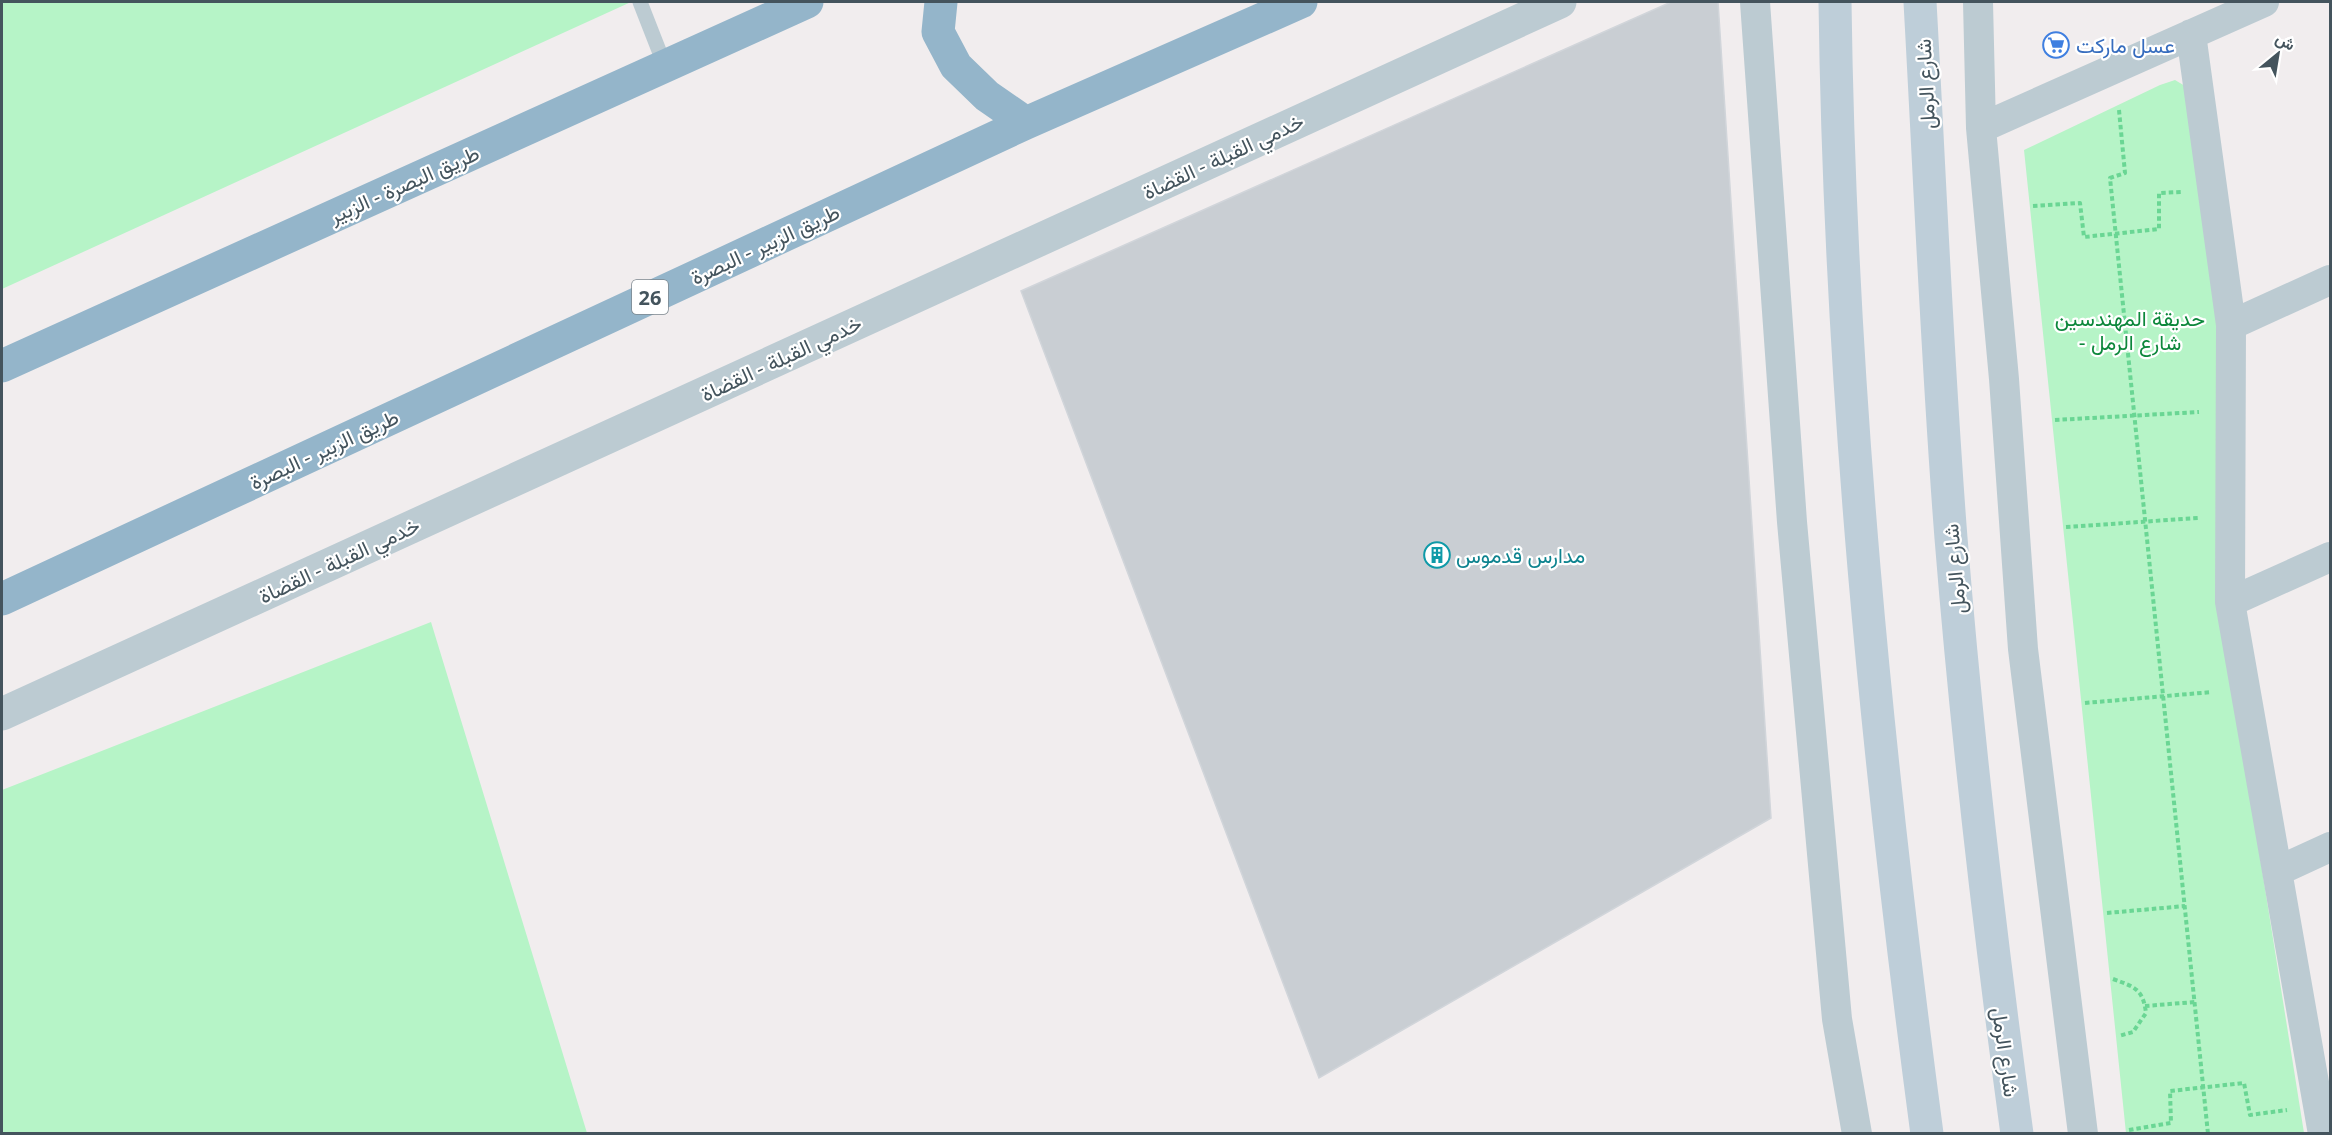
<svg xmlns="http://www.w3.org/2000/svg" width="2332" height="1135" font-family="'Open Sans',Vazirmatn,sans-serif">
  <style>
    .green { fill: #b6f4c7 }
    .building { fill: #c9ced3; stroke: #d1d5da; stroke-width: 1.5 }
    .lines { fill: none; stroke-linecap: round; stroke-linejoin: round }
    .path { stroke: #6ad694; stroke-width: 4; stroke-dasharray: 4.5 3; stroke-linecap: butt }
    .service { stroke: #bccbd2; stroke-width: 15 }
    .minor { stroke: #bccbd2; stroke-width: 30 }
    .tertiary { stroke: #bccbd2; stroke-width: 33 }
    .secondary { stroke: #beced9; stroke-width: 33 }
    .trunk { stroke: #94b5ca; stroke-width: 33 }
    .labels { text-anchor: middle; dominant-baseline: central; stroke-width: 4.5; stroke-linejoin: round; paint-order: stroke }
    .shield { fill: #fff; stroke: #7c878e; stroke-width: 1.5 }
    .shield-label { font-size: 20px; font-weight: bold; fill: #44545d }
    .shop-label { font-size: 21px; fill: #366cbe; stroke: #fff; text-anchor: start }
    .street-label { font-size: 21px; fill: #44545d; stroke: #fff }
    .park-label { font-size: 21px; fill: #0c873b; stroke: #fff }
    .culture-label { font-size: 21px; fill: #0d838f; stroke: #fff; text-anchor: start }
  </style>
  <rect width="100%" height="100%" fill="#f1edee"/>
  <path class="green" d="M 2,2 L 631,2 L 2,289 Z
    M 2175,80 L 2185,86 L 2217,328 L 2231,675 L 2304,1133 L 2126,1133 L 2024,150 L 2160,85 Z
    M 431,622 L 587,1133 L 2,1133 L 2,790 Z"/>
  <path class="building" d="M 1671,2 L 1718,2 L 1771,818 L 1319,1078 L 1021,291 Z"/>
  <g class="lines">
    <path class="path" d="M 2119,110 L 2125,173 L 2110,178 L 2208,1134
      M 2033,206 L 2080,203 L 2084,237 L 2159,229 L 2159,193 L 2181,192
      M 2055,420 L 2199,412
      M 2066,527 L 2198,518
      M 2085,703 L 2212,692
      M 2107,913 L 2185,906
      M 2113,979 C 2135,987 2143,989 2146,1013 L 2133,1032 L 2119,1036
      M 2145,1006 L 2195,1002
      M 2129,1130 L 2171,1123 L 2170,1091 L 2244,1083 L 2250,1115 L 2287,1110"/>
    <path class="service" d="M 640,2 L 665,66"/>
    <path class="minor" d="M 1755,2 L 1792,522 L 1837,1019 L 1857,1134
      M 1978,2 L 1981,128 L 2004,379 L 2023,649 L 2083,1134
      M 2191,34 L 2231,325 L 2230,602 L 2323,1134
      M 1981,128 L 2264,2
      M 2231,325 L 2330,280
      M 2230,602 L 2330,557
      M 2278,871 L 2330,847"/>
    <path class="tertiary" d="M 2,714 L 1560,2"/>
    <path class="secondary" d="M 1835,2 C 1840,381 1877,758 1927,1134
      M 1920,2 C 1930,180 1937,359 1951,538 C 1967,737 1990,935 2017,1134"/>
    <path class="trunk" d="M 941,2 L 938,32 L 956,66 L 987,96 L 1026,123
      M 2,366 L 807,2
      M 2,599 L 1026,123 L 1301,2"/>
  </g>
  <defs>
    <g id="supermarket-ring" transform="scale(1.35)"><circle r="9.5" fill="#fff" stroke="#3f7fe0" stroke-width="1.5"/><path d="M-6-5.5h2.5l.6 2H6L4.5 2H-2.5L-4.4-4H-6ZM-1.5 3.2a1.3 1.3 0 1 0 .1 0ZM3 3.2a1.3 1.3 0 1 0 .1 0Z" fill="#3f7fe0"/></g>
    <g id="building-ring" transform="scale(1.35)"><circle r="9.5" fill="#fff" stroke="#0f9aa8" stroke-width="1.5"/><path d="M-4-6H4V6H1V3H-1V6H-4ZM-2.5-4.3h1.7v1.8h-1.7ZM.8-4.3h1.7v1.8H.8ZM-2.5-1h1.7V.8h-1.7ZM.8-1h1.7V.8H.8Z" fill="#0f9aa8"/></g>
  </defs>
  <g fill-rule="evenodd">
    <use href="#supermarket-ring" x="2056" y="45"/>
    <use href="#building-ring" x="1437" y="555"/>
  </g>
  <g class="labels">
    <rect class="shield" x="632" y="280" width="36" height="34" rx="4.5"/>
    <g class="shield-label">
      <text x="650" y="297">26</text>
    </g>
    <g class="shop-label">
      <text x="2076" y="45">عسل ماركت</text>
    </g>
    <g class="street-label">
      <text transform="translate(1925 84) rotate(-93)">شارع الرمل</text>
      <text transform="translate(1223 156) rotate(-25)">خدمي القبلة - القضاة</text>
      <text transform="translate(404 184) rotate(-24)">طريق البصرة - الزبير</text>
      <text transform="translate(765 244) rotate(-25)">طريق الزبير - البصرة</text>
      <text transform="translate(781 358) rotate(-25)">خدمي القبلة - القضاة</text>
      <text transform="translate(324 449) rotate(-25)">طريق الزبير - البصرة</text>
      <text transform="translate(339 560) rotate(-25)">خدمي القبلة - القضاة</text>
      <text transform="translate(1954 569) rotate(-95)">شارع الرمل</text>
      <text transform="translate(2006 1052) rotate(82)">شارع الرمل</text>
    </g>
    <g class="park-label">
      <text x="2130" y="318">حديقة المهندسين<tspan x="2130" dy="24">- شارع الرمل</tspan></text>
    </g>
    <g class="culture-label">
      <text x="1456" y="555">مدارس قدموس</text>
    </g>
  </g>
  <rect width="2332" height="1135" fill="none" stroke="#44545d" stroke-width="6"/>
  <g transform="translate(2278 54) rotate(30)" stroke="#ffffff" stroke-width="4.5" paint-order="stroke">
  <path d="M0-4.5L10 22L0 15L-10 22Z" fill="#44545d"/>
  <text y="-9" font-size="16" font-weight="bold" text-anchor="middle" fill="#44545d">ش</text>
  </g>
</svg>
